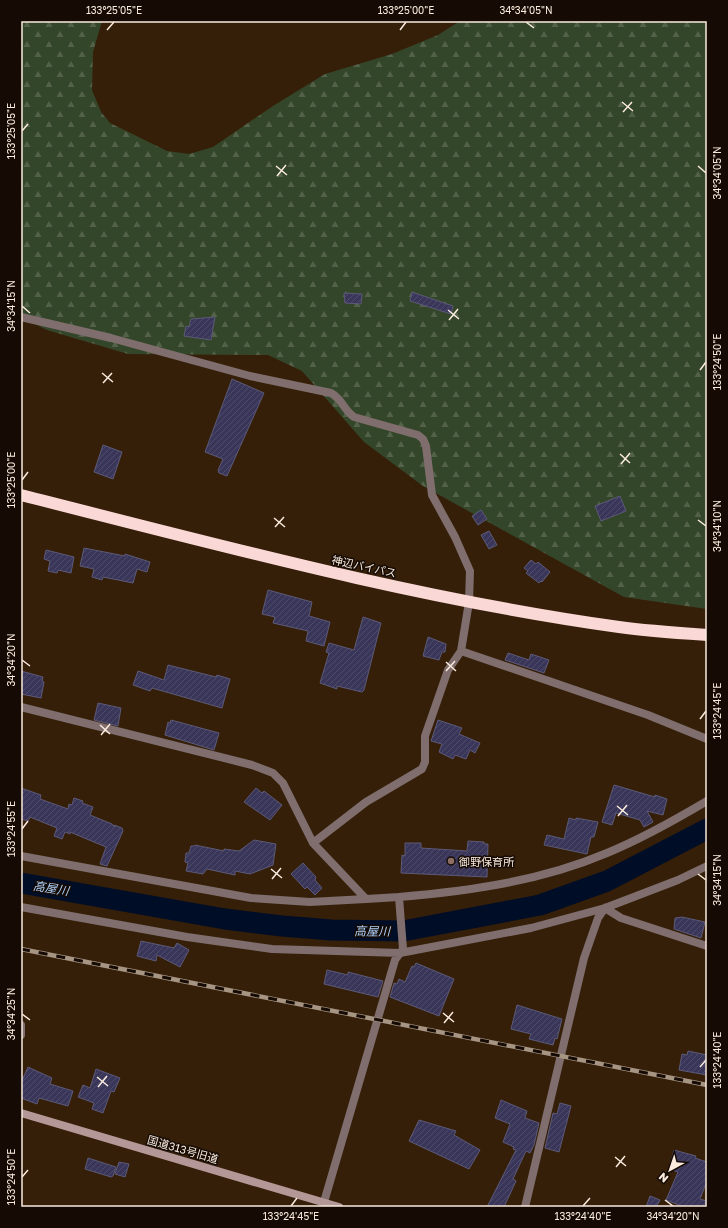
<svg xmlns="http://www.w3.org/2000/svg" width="728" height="1228" font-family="'Golos Text','Noto Sans JP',sans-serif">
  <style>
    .forest { fill: url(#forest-firs) }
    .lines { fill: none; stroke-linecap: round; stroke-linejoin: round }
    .river { stroke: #000d27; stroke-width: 21 }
    .building { fill: url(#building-hatch); stroke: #5c5a78 }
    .street { stroke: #7f6e6d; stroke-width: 8 }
    .secondary { stroke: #b39897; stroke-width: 8 }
    .highway { stroke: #fad8d6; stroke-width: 12 }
    .rail-casing { stroke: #a79584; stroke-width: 4.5 }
    .rail { stroke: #150b04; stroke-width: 3; stroke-dasharray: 9; stroke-linecap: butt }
    .ticks { fill: none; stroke: #faebde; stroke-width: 1.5 }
    .education-dot { fill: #8d6e63; stroke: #150b04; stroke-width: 1.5 }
    .labels { text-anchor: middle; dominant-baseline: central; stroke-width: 3; stroke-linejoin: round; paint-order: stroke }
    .street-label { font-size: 11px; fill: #faebde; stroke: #150b04 }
    .poi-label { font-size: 11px; fill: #faebde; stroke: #150b04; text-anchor: start }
    .water-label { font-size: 12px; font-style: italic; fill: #aed1fd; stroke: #150b04 }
    .neatline { fill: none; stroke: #faebde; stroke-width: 1.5 }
    .ticks-label { font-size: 10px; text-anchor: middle; fill: #faebde }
  </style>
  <defs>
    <pattern id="forest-firs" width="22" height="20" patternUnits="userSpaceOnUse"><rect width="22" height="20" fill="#344629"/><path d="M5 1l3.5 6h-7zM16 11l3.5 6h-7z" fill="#526148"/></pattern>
    <pattern id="building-hatch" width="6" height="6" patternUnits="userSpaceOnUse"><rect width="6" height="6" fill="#3a365a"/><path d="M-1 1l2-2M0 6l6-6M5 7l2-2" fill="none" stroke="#4e4a6a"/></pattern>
  </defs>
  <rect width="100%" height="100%" fill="#351f09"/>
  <path class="forest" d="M 21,21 L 102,21 L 93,52 L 92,90 L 101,112 L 110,123 L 167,151 L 189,154 L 213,147 L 273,106 L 325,74 L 392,54 L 438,35 L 460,21 L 707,21 L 707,609 L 624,597 L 423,486 L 364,442 L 302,371 L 268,355 L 128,354 L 47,330 L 21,317 Z"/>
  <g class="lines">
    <path class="river" d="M 21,883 L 225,919 L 282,926 L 331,930 L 403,931 L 540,905 L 607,881 L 707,829"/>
  </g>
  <path class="building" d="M 412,292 L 453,306 L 451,314 L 410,301 Z
    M 344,293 L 362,294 L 361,304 L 345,303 Z
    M 215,317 L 211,340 L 184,336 L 186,326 L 189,327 L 191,319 Z
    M 232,379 L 264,393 L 227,476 L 219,473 L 218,470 L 223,459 L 205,452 Z
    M 103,445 L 122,452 L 113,479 L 94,472 Z
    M 620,496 L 626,511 L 601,521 L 595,506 Z
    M 481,510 L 487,519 L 478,525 L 472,516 Z
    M 489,531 L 497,545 L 489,549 L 481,535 Z
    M 84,548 L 125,556 L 125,554 L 150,562 L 147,572 L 137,569 L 133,583 L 103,577 L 102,580 L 92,577 L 94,569 L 80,566 Z
    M 46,550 L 74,557 L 71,573 L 58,570 L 57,573 L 48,571 L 50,561 L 44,559 Z
    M 531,560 L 536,564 L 538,562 L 550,572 L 542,582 L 541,581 L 539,583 L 526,573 L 528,571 L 524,568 Z
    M 268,590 L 312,602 L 309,616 L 330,622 L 324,646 L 306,641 L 308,631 L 273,623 L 275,617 L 262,614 Z
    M 363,617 L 381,623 L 364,690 L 362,692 L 337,686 L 337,689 L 320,683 L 329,653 L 326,652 L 329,643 L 354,650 Z
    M 428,637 L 446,644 L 445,652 L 442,652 L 439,660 L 423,656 Z
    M 508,653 L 529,660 L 531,654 L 549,660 L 544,673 L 505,660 Z
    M 168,665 L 216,677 L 217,675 L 230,679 L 222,708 L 152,688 L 150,691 L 133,685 L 138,671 L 164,680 Z
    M 21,671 L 43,677 L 42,681 L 44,682 L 41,698 L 21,694 Z
    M 98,703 L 121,708 L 118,726 L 94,720 Z
    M 171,720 L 219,733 L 214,750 L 165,735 L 168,722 L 170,723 Z
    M 438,720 L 462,728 L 459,734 L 480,743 L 475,753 L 470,750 L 466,759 L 455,755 L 453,759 L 439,752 L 442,744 L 431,741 Z
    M 614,785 L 655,797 L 655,795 L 667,799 L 663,815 L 647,811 L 653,822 L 644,827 L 640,820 L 616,813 L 612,825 L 602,822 Z
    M 21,788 L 41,795 L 40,799 L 68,809 L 69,804 L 72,805 L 74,798 L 83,801 L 82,803 L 93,807 L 90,815 L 112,824 L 114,827 L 114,825 L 122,828 L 123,831 L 107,866 L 100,864 L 106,847 L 70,832 L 70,834 L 65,832 L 62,839 L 54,836 L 57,828 L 30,817 L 28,821 L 21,819 Z
    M 256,788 L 262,793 L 264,791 L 282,805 L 270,820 L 244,802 Z
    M 569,818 L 576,820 L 576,818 L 598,822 L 594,837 L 591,837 L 587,854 L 544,845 L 547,835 L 564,839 Z
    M 254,840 L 276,844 L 273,865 L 250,874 L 235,871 L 235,875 L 207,869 L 203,874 L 186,871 L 188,863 L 185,862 L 186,853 L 189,853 L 191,846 L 195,846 L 195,845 L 224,851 L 224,849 L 239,851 Z
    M 468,841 L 484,842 L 484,844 L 488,844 L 487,877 L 401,873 L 402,855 L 405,856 L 405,843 L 421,843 L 421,848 L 467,851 Z
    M 303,863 L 316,877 L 315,880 L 322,888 L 315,895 L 307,887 L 305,889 L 291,874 Z
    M 682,917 L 705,922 L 701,938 L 674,929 L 675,918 Z
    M 141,941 L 174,948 L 177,943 L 189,950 L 180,967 L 157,955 L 156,961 L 137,956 Z
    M 416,963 L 454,979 L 439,1016 L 390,997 L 394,983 L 397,984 L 399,979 L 405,982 L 412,966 L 414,967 Z
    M 327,970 L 348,975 L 348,972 L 383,981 L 378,997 L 324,984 Z
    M 517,1005 L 562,1019 L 557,1039 L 555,1038 L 553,1045 L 529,1039 L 531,1034 L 511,1029 Z
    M 688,1051 L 707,1055 L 707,1075 L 679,1070 L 682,1054 L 687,1055 Z
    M 28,1067 L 52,1078 L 50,1084 L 73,1091 L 68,1106 L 39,1098 L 37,1104 L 21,1098 L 21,1083 Z
    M 96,1069 L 120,1078 L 114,1092 L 111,1091 L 103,1113 L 92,1109 L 94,1103 L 78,1097 L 83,1085 L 90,1088 Z
    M 501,1100 L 527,1111 L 525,1118 L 539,1123 L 534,1145 L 530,1153 L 526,1151 L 513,1179 L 516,1181 L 504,1207 L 487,1207 L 516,1150 L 513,1149 L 514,1147 L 503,1142 L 510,1124 L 495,1118 Z
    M 560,1103 L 571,1106 L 559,1152 L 545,1148 L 553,1113 L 557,1114 Z
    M 419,1120 L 456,1131 L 454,1135 L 480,1150 L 469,1169 L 409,1141 Z
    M 674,1150 L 696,1156 L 695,1158 L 707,1162 L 707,1181 L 700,1199 L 707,1201 L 707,1207 L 684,1207 L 666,1200 L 678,1172 L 669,1169 Z
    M 88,1158 L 116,1167 L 113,1176 L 111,1177 L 85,1169 Z
    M 119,1162 L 129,1164 L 125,1177 L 115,1174 Z
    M 650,1196 L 660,1200 L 656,1207 L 646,1207 Z"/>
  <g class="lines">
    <path class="street" d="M 21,317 L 111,338 L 250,376 L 331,393 C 343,400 343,409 354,417 L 418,435 L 423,439 L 426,446 L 432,495 L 455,537 L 470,571 L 469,602 L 461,651 L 648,715 L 707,739
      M 21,707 L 252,765 L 273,773 L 283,783 L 313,843 L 366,899 L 399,897 L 403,949 L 395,960 L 324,1202
      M 313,843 L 366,802 L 422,769 L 425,762 L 425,736 L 448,670 L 461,651
      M 21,856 L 251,898 L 310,902 L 366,899
      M 399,897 C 470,891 541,881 607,853 C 641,839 675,820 707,801
      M 21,907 L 187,937 L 272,949 L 400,953 L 531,928 L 605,908 L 678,880 L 707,866
      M 605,908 L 621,918 L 707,946
      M 21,1025 L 21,1035
      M 525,1207 L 584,958 L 598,918 L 605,908"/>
    <path class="secondary" d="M 21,1113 L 339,1207"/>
    <path class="highway" d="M 21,495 C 219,545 417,599 619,627 C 648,631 678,633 707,635"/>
    <g class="rail-casing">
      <path id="rail" d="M 21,949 L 707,1085"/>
    </g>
    <use href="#rail" class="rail"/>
  </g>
  <path class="ticks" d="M 526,22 L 534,28M 107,30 L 114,22M 400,30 L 406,22M 622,102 L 633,111M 623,112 L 632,102M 22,131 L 28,124M 276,166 L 287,175M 698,166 L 706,173M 277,176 L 286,165M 22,306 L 30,313M 448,310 L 459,319M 449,320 L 458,309M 700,370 L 706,362M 102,373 L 113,382M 103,383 L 112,373M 620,454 L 630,463M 621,464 L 630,453M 22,480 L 28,472M 274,518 L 285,527M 698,520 L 706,526M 275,527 L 284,517M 22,660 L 30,666M 446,662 L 456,671M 446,671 L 455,661M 700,719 L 706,711M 100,725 L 110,734M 101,735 L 110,724M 617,806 L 628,815M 618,816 L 627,805M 22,829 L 28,821M 271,869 L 282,878M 698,874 L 706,880M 272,879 L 281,868M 443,1013 L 454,1022M 22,1014 L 30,1020M 444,1023 L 453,1012M 700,1067 L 706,1060M 97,1077 L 108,1086M 98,1087 L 107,1076M 615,1157 L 626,1166M 616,1167 L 625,1156M 22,1177 L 28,1170M 665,1200 L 673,1206M 291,1206 L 297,1198M 583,1206 L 590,1198"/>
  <circle class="education-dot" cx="451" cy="861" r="4"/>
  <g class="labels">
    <g class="street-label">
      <text transform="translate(364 566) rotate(12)">神辺バイパス</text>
      <text transform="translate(183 1149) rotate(16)">国道313号旧道</text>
    </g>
    <g class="poi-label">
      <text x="459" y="861">御野保育所</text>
    </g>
    <g class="water-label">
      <text transform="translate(51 888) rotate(9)">高屋川</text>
      <text transform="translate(372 931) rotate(1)">高屋川</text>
    </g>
  </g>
  <rect width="728" height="1228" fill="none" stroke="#150b04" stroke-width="44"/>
  <g transform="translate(670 1170) rotate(220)" stroke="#150b04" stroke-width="3" paint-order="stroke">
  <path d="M0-3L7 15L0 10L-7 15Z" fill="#faebde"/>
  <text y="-6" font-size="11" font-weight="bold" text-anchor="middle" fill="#faebde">N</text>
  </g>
  <rect x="22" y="22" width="684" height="1184" class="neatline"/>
  <g class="ticks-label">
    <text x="114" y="14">133°25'05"E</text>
    <text x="406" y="14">133°25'00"E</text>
    <text x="526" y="14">34°34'05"N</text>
    <text transform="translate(11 131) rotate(-90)" y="4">133°25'05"E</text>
    <text transform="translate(717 173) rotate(-90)" y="4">34°34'05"N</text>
    <text transform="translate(11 306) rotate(-90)" y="4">34°34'15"N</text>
    <text transform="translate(717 362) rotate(-90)" y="4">133°24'50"E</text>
    <text transform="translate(11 480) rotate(-90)" y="4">133°25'00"E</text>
    <text transform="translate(717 526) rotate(-90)" y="4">34°34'10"N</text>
    <text transform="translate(11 660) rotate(-90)" y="4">34°34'20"N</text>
    <text transform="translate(717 711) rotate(-90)" y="4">133°24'45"E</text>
    <text transform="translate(11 829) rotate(-90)" y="4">133°24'55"E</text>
    <text transform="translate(717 880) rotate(-90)" y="4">34°34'15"N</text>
    <text transform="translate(11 1014) rotate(-90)" y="4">34°34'25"N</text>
    <text transform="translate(717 1060) rotate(-90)" y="4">133°24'40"E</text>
    <text transform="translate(11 1177) rotate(-90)" y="4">133°24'50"E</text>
    <text x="291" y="1220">133°24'45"E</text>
    <text x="583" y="1220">133°24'40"E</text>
    <text x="673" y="1220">34°34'20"N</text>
  </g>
</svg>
